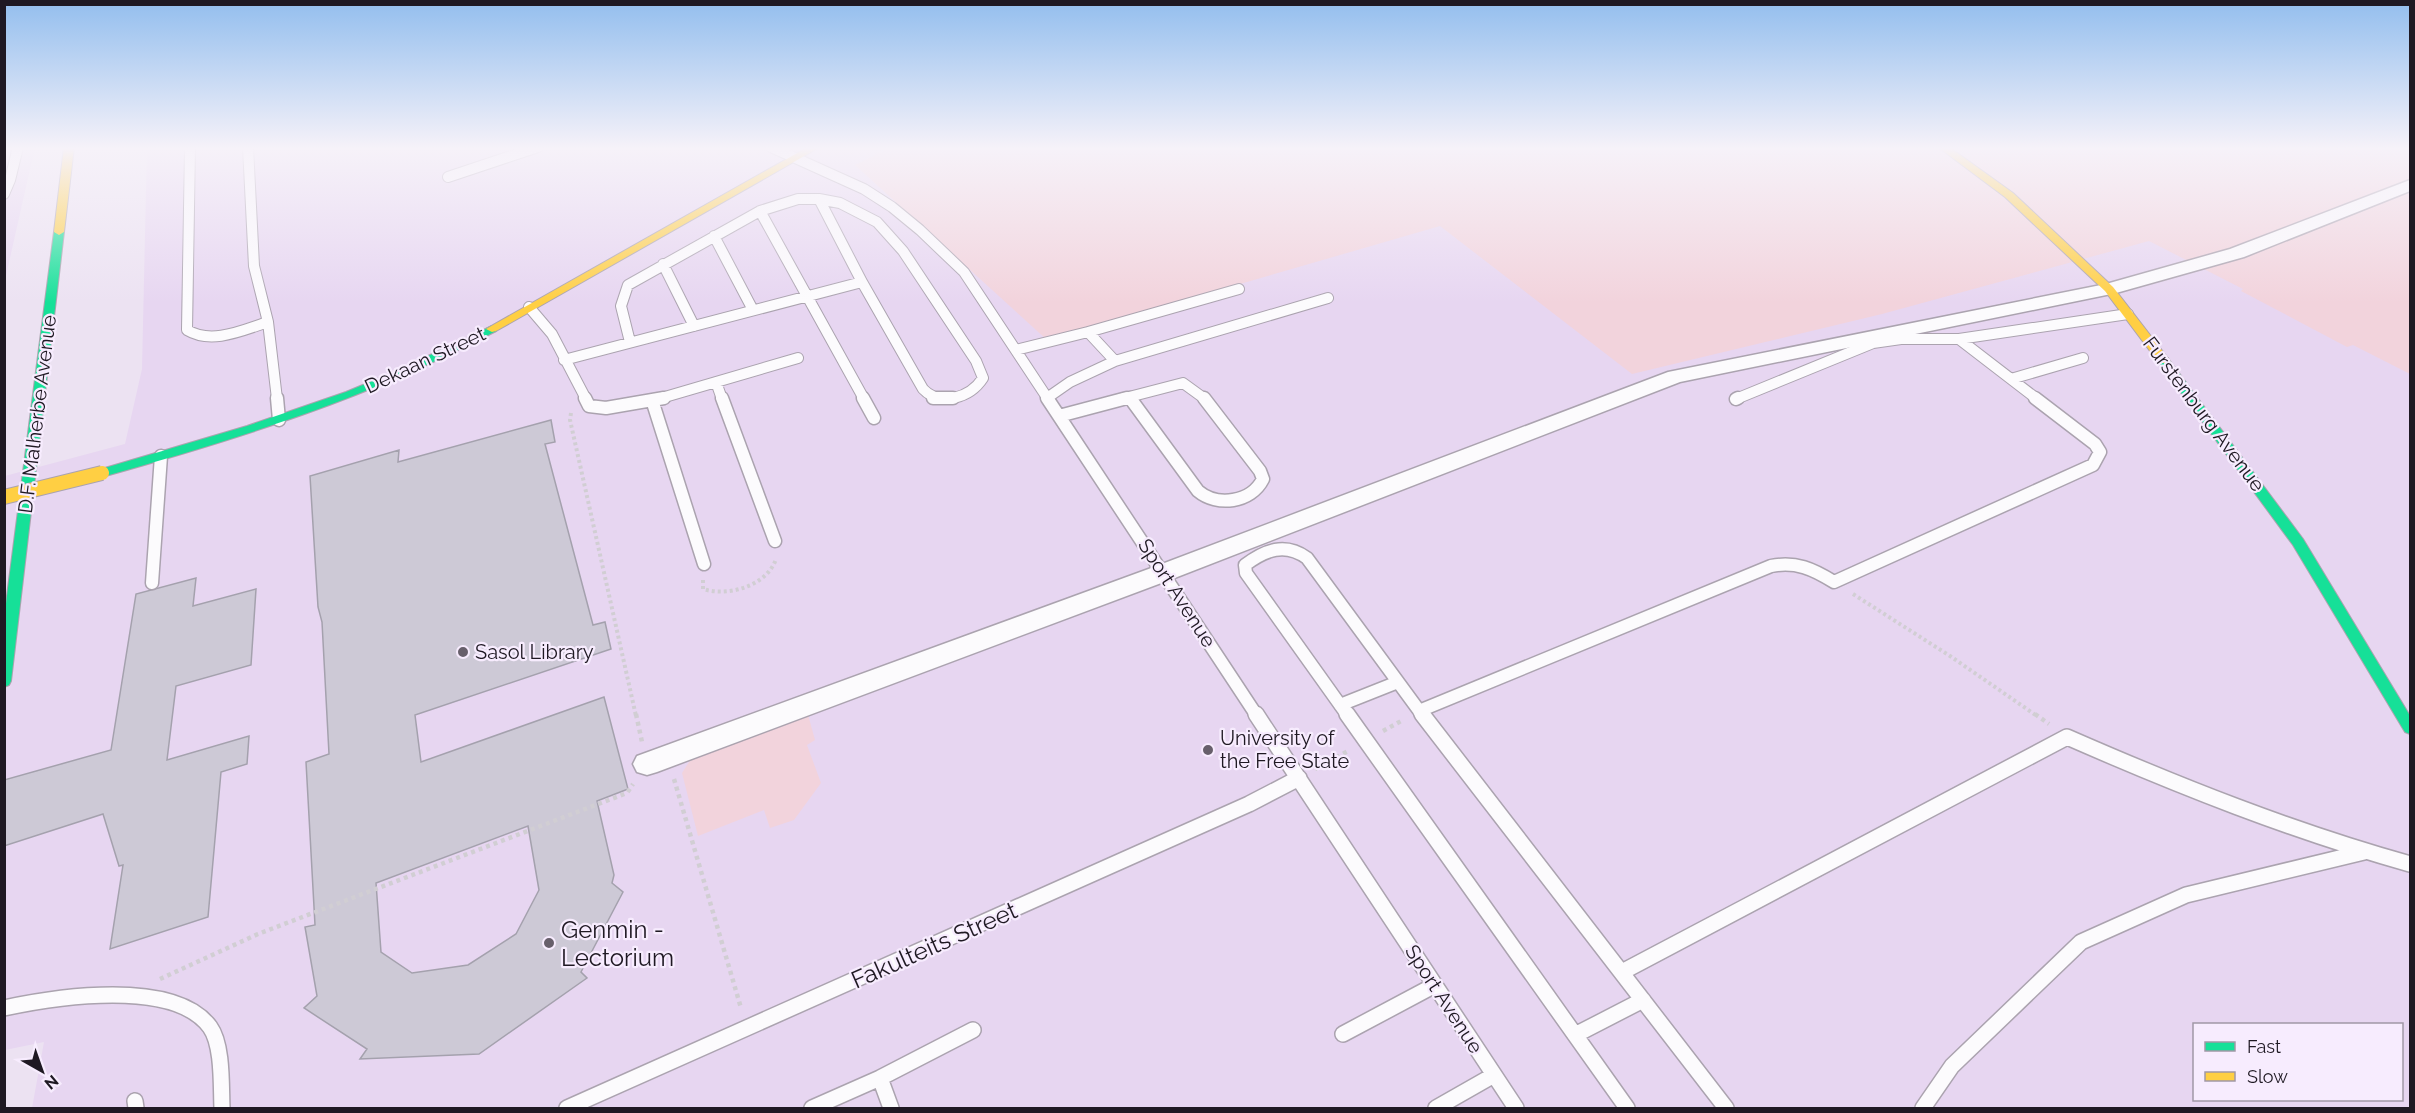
<svg xmlns="http://www.w3.org/2000/svg" width="2415" height="1113" font-family="Raleway,sans-serif">
  <style>
    .built { fill: #e7d6f1; fill-rule: evenodd }
    .green { fill: #f2d3dc }
    .building { fill: #cdc9d6; stroke: #a4a1ad; stroke-width: 1.5; fill-rule: evenodd }
    .lines { fill: none; stroke-linecap: round; stroke-linejoin: round }
    .lane-far2-casing { stroke: #aba3af; stroke-width: 12 }
    .lane-far1-casing { stroke: #aba3af; stroke-width: 15 }
    .lane-casing { stroke: #aba3af; stroke-width: 18 }
    .street-casing { stroke: #aba3af; stroke-width: 3 }
    .fast-casing { stroke: #aba3af; stroke-width: 2 }
    .slow-casing { stroke: #aba3af; stroke-width: 2 }
    .path-far1 { stroke: #d1ced3; stroke-width: 4; stroke-dasharray: 3 3; stroke-linecap: butt }
    .path { stroke: #d1ced3; stroke-width: 4.5; stroke-dasharray: 4 4; stroke-linecap: butt }
    .lane-far2 { stroke: #fcfbfd; stroke-width: 10 }
    .lane-far1 { stroke: #fcfbfd; stroke-width: 12 }
    .lane { stroke: #fcfbfd; stroke-width: 15 }
    .street { fill: #fcfbfd; fill-rule: evenodd }
    .fast { fill: #16e098; fill-rule: evenodd }
    .slow { fill: #ffcf43; fill-rule: evenodd }
    .slow-bridge-casing { stroke: #aba3af; stroke-width: 16; stroke-linecap: butt }
    .slow-bridge { stroke: #ffcf43; stroke-width: 14 }
    .poi-dot { fill: #675f6b; stroke: #f7ecfe; stroke-width: 2 }
    .labels { text-anchor: middle; dominant-baseline: central; stroke-width: 4.5; stroke-linejoin: round; paint-order: stroke }
    .street-label { font-size: 20px; fill: #1f1923; stroke: #f7ecfe }
    .poi-label { font-size: 20px; fill: #1f1923; stroke: #f7ecfe; text-anchor: start }
    .near-poi-label { font-size: 24px; fill: #1f1923; stroke: #f7ecfe; text-anchor: start }
    .near-street-label { font-size: 24px; fill: #1f1923; stroke: #f7ecfe }
  </style>
  <rect width="100%" height="100%" fill="#ece2f2"/>
  <path class="built" d="M 5,147 L 35,147 L 5,280 Z
    M 147,147 L 2410,147 L 2410,1108 L 32,1108 L 44,1042 L 5,1050 L 5,476 L 125,444 L 142,369 ZM 2194,1024 L 2402,1024 L 2402,1100 L 2194,1100 Z"/>
  <path class="green" d="M 891,147 L 2410,147 L 2410,374 L 2353,345 L 2347,347 L 2241,291 L 2243,289 L 2149,241 L 1882,314 L 1632,374 L 1440,226 L 1047,340 L 855,165 Z
    M 807,711 L 815,740 L 807,745 L 821,783 L 794,820 L 770,828 L 764,810 L 698,836 L 682,773 L 689,762 L 706,750 Z"/>
  <path class="building" d="M 551,420 L 555,442 L 545,444 L 593,625 L 605,622 L 611,649 L 415,715 L 421,762 L 604,697 L 628,789 L 597,801 L 614,875 L 612,883 L 623,892 L 581,972 L 587,978 L 479,1054 L 360,1059 L 367,1049 L 304,1008 L 317,996 L 305,927 L 315,925 L 306,762 L 329,754 L 322,622 L 318,607 L 310,476 L 399,450 L 398,462 ZM 528,826 L 539,890 L 516,934 L 468,965 L 412,973 L 381,952 L 376,883 Z
    M 196,578 L 193,606 L 256,589 L 251,665 L 176,686 L 167,760 L 249,736 L 247,764 L 221,772 L 208,917 L 110,949 L 123,865 L 119,866 L 103,814 L 4,846 L 4,780 L 111,750 L 136,594 Z"/>
  <g class="lines">
    <g class="lane-far2-casing">
      <path id="lane-far2" d="M 190,147 L 187,330 C 212,345 243,330 268,322
        M 248,147 L 254,266 L 268,322 L 277,399
        M 771,147 L 864,189 L 892,207 L 920,230 L 964,272 L 1048,399
        M 448,177 L 538,147
        M 10,180 L 18,147
        M 4,181 L 10,180 L 4,194
        M 819,199 L 862,282
        M 760,211 L 864,399
        M 714,236 L 753,310
        M 663,264 L 694,326
        M 529,307 L 552,334 L 586,399
        M 1088,332 L 1239,289
        M 1959,339 L 2037,399
        M 1016,350 L 1088,332 L 1115,361 L 1070,382 L 1047,398
        M 564,360 L 862,282 L 923,389 C 940,407 970,398 983,378 L 976,361 L 903,251 L 877,222 L 840,203 L 819,199 L 798,199 L 760,211 L 628,285 L 621,306 L 630,342
        M 1115,361 L 1328,298
        M 2011,379 L 2083,358
        M 716,382 L 722,399
        M 1129,397 L 1131,399
        M 1129,397 L 1183,383 L 1205,399
        M 658,399 L 798,358
        M 1121,399 L 1129,397
        M 1736,399 L 1873,343 L 1901,339 L 1959,339 L 2128,314"/>
    </g>
    <g class="lane-far1-casing">
      <path id="lane-far1" d="M 277,398 L 279,420
        M 585,398 L 589,406 L 606,408 L 664,398
        M 722,398 L 775,541
        M 863,398 L 874,418
        M 933,398 L 953,398
        M 1047,398 L 1257,716
        M 1130,398 L 1198,491 C 1217,507 1251,503 1263,479 L 1260,471 L 1204,398
        M 1736,399 L 1738,398
        M 652,400 L 704,564
        M 1059,416 L 1127,398
        M 152,583 L 161,456
        M 1340,705 L 1398,682
        M 1419,711 L 1771,566 C 1796,561 1813,569 1834,582 L 2093,465 L 2100,452 L 2095,444 L 2035,398
        M 1348,716 L 1246,573 L 1245,565 C 1265,550 1285,542 1307,558 L 1423,716"/>
    </g>
    <g class="lane-casing">
      <path id="lane" d="M 1256,714 L 1516,1108
        M 1347,714 L 1627,1108
        M 1422,714 L 1726,1108
        M 1622,972 L 2067,737 C 2179,786 2292,831 2410,864
        M 4,1008 C 55,997 174,978 210,1027 C 223,1045 221,1086 222,1108
        M 1343,1034 L 1435,985
        M 1575,1035 L 1643,1000
        M 880,1078 L 891,1108
        M 135,1101 L 136,1108
        M 567,1108 L 1249,804 L 1299,778
        M 812,1108 L 880,1078 L 973,1030
        M 1436,1108 L 1494,1075
        M 1923,1108 L 1952,1066 L 2081,942 L 2186,895 L 2364,852"/>
    </g>
    <g class="street-casing">
      <path id="street" d="M 2410,180 L 2410,191 L 2244,257 L 2116,293 L 1680,382 L 1172,579 L 657,772 L 647,775 L 637,772 L 633,764 L 637,756 L 1154,567 L 1668,372 L 2106,284 L 2230,249 Z"/>
    </g>
    <g class="fast-casing">
      <path id="fast" d="M 59,229 L 64,232 L 11,681 L 9,685 L 4,687 L 4,619 L 54,232 Z
        M 492,326 L 498,329 L 496,331 C 371,397 238,439 102,477 L 96,473 L 98,470 L 247,426 L 346,392 L 394,372 Z
        M 2163,356 L 2167,357 L 2303,539 L 2410,716 L 2410,734 L 2405,732 L 2293,545 L 2157,360 Z"/>
    </g>
    <g class="slow-casing">
      <path id="slow" d="M 64,147 L 74,147 L 64,232 L 59,235 L 54,232 Z
        M 808,147 L 820,147 L 496,331 L 492,332 L 486,329 Z
        M 1938,147 L 1949,147 L 2013,193 L 2113,287 L 2167,357 L 2169,360 L 2167,363 L 2159,363 L 2105,291 L 2005,197 Z"/>
    </g>
    <path class="path-far1" d="M 571,413 L 570,420 L 636,716
      M 703,580 L 703,589 C 728,597 767,586 776,559
      M 1853,594 L 1950,656 L 2037,716"/>
    <path class="path" d="M 636,714 L 642,742
      M 2035,714 L 2049,724
      M 1383,731 L 1403,720
      M 1315,769 L 1350,750
      M 674,779 L 741,1008
      M 160,979 L 258,934 L 627,793 L 633,784"/>
    <use href="#lane-far2" class="lane-far2"/>
    <use href="#lane-far1" class="lane-far1"/>
    <use href="#lane" class="lane"/>
    <use href="#street" class="street"/>
    <use href="#fast" class="fast"/>
    <use href="#slow" class="slow"/>
    <g class="slow-bridge-casing">
      <path id="slow-bridge" d="M 4,497 L 102,473"/>
    </g>
    <use href="#slow-bridge" class="slow-bridge"/>
  </g>
  <linearGradient id="sky" x2="0" y2="1"><stop stop-color="#93beee"/><stop offset="0.49" stop-color="#f6f2f9"/><stop offset="1" stop-color="#f6f2f9" stop-opacity="0"/></linearGradient>
  <rect width="2415" height="303" fill="url(#sky)"/>
  <g class="poi-dot">
    <circle cx="463" cy="652" r="6"/>
    <circle cx="1208" cy="750" r="6"/>
    <circle cx="549" cy="943" r="6"/>
  </g>
  <g class="labels">
    <g class="street-label">
      <text transform="translate(425 360) rotate(-25)">Dekaan Street</text>
      <text transform="translate(37 414) rotate(-83)">D.F. Malherbe Avenue</text>
      <text transform="translate(2204 414) rotate(53)">Furstenburg Avenue</text>
      <text transform="translate(1177 593) rotate(57)">Sport Avenue</text>
      <text transform="translate(1444 999) rotate(57)">Sport Avenue</text>
    </g>
    <g class="poi-label">
      <text x="475" y="652">Sasol Library</text>
      <text x="1220" y="738">University of<tspan x="1220" dy="23">the Free State</tspan></text>
    </g>
    <g class="near-poi-label">
      <text x="561" y="929">Genmin -<tspan x="561" dy="28">Lectorium</tspan></text>
    </g>
    <g class="near-street-label">
      <text transform="translate(934 945) rotate(-24)">Fakulteits Street</text>
    </g>
  </g>
  <rect width="2415" height="1113" fill="none" stroke="#1f1923" stroke-width="12"/>
  <rect x="2193" y="1023" width="210" height="78" fill="#f7ecfe" stroke="#a198a6" stroke-width="1.5"/>
  <rect x="2205" y="1042" width="30" height="9" fill="#16e098" stroke="#a198a6" stroke-width="1.5"/>
  <text x="2247" y="1053" font-size="18" fill="#1f1923">Fast</text>
  <rect x="2205" y="1072" width="30" height="9" fill="#ffcf43" stroke="#a198a6" stroke-width="1.5"/>
  <text x="2247" y="1083" font-size="18" fill="#1f1923">Slow</text>
  <g transform="translate(42 1071) rotate(140)" stroke="#f7ecfe" stroke-width="4.5" paint-order="stroke">
  <path d="M0-4.5L10 22L0 15L-10 22Z" fill="#1f1923"/>
  <text y="-9" font-size="16" font-weight="bold" text-anchor="middle" fill="#1f1923">N</text>
  </g>
</svg>
